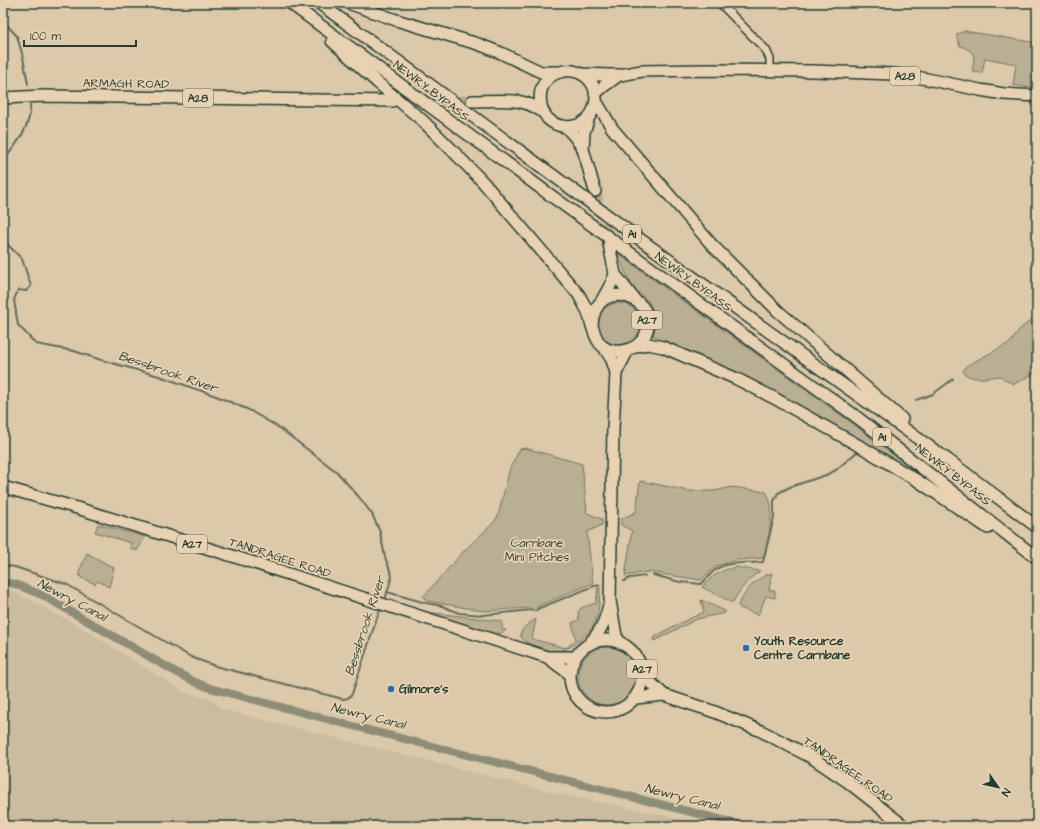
<svg xmlns="http://www.w3.org/2000/svg" width="1040" height="829" font-family="'Architects Daughter',sans-serif">
  <style>
    .built { fill: #cbbc9f }
    .green { fill: #b9af93; stroke: #6c7664 }
    .lines { fill: none; stroke-linecap: round; stroke-linejoin: round }
    .stream { stroke: #606d5d; stroke-width: 2 }
    .canal { stroke: #8c8d78; stroke-width: 8 }
    .highway-tunnel { stroke: #b6ad92; stroke-width: 11; stroke-dasharray: 11 5.5; stroke-linecap: butt }
    .minor-casing { stroke: #1f3d34; stroke-width: 10 }
    .highway-casing { stroke: #1f3d34; stroke-width: 14 }
    .minor { stroke: #e8d2b1; stroke-width: 7 }
    .highway { stroke: #e8d2b1; stroke-width: 11 }
    .poi-dot { fill: #1f6fb2; stroke: #e8d2b1; stroke-width: 1.5 }
    .labels { text-anchor: middle; dominant-baseline: central; stroke-width: 3.5; stroke-linejoin: round; paint-order: stroke }
    .shield { fill: #e8d2b1; stroke: #5b6a5a; stroke-width: 1 }
    .shield-label { font-size: 11px; font-weight: bold; fill: #1f3d34 }
    .street-label { font-size: 12px; fill: #1f3d34; stroke: #e8d2b1 }
    .park-label { font-size: 12px; fill: #2e483e; stroke: #e8d2b1 }
    .poi-label { font-size: 12px; font-weight: bold; fill: #1f3d34; stroke: #e8d2b1; text-anchor: start }
    .water-label { font-size: 13px; font-style: italic; fill: #2f493e; stroke: #e8d2b1 }
  </style>
  <rect width="100%" height="100%" fill="#dcc9aa"/>
  <filter id="ink" filterUnits="userSpaceOnUse"><feTurbulence type="fractalNoise" baseFrequency=".025" numOctaves="2"/><feDisplacementMap in="SourceGraphic" scale="8" xChannelSelector="R" yChannelSelector="G"/><feConvolveMatrix kernelMatrix="1 2 1 2 8 2 1 2 1" color-interpolation-filters="sRGB"/></filter>
  <g filter="url(#ink)">
    <path class="built" d="M 3,589 L 11,590 L 79,626 L 184,692 L 212,700 L 221,709 L 552,792 L 714,826 L 3,826 Z"/>
    <path class="green" d="M 965,31 L 1037,43 L 1037,89 L 1013,85 L 1016,64 L 985,58 L 982,73 L 972,72 C 973,65 977,54 969,50 C 966,48 963,47 960,46 L 957,38 L 957,34 Z
      M 617,253 L 853,424 L 927,480 L 885,456 L 708,363 L 657,340 L 658,338 L 653,336 L 656,324 L 655,315 L 649,302 L 631,285 Z
      M597 325a22 22 0 1 1 44 0a22 22 0 1 1-44 0Z
      M 1037,315 L 1037,372 L 1014,384 L 1005,380 L 1001,376 C 989,377 972,382 963,372 L 966,366 L 1011,342 L 1019,330 Z
      M 525,448 L 582,464 L 587,513 L 602,519 L 602,525 L 587,532 L 593,583 L 538,606 L 537,611 L 535,611 L 530,608 L 483,611 L 427,601 L 423,597 L 463,552 L 494,522 L 498,516 L 510,468 L 520,449 Z
      M 640,481 L 689,491 L 714,491 L 732,487 L 766,492 C 777,507 768,540 763,558 L 738,560 L 716,566 L 701,580 L 648,572 L 625,576 L 632,531 L 621,525 L 621,519 L 636,512 Z
      M 98,524 L 145,537 L 137,551 L 130,548 L 131,543 L 95,532 Z
      M 87,553 L 114,568 L 109,587 L 98,581 L 95,584 L 80,577 L 79,572 Z
      M 735,567 L 760,571 C 748,580 740,589 733,602 L 731,602 L 702,587 C 713,575 720,571 735,567 Z
      M 772,573 L 769,590 L 775,591 L 775,598 L 766,596 L 758,615 L 740,608 L 738,605 C 748,588 754,579 772,573 Z
      M 598,587 L 600,588 C 599,610 599,625 581,639 C 573,646 568,649 558,651 L 558,653 C 538,647 499,640 536,619 L 532,639 L 566,648 L 576,640 L 572,623 L 579,620 L 578,612 L 581,608 L 596,603 Z
      M 701,600 L 725,611 L 725,613 L 697,619 L 654,641 L 653,638 L 672,627 L 704,612 Z
      M 418,611 L 502,621 L 502,630 L 506,630 L 502,633 L 494,634 Z
      M578 676a29 29 0 1 1 58 0a29 29 0 1 1-58 0Z"/>
    <g class="lines">
      <path class="stream" d="M 3,21 L 17,36 L 23,57 L 28,84
        M 3,161 C 15,146 32,126 30,105
        M 3,240 L 22,259 L 31,286 L 26,291 L 18,290 L 14,300 L 18,325 L 36,344 L 74,351 L 101,360 L 159,376 L 216,396 L 249,410 L 278,427 L 337,472 L 359,497 L 372,514 L 380,532 L 385,557 L 392,576 L 385,600
        M 916,400 L 933,394 L 953,379
        M 3,565 L 15,567 L 66,584 L 191,657 L 215,666 L 343,699 L 348,698 L 352,694 L 377,618 L 381,608
        M 653,575 L 680,582 L 701,584 C 706,580 709,575 714,571 C 727,560 747,564 763,562 L 774,517 L 774,501 L 778,493 L 790,487 L 826,475 L 836,470 L 858,451
        M 624,581 L 630,578 L 645,576
        M 387,592 L 426,603 L 442,606 L 459,613 L 483,615 L 532,610
        M 537,609 L 594,586 L 600,585"/>
      <path class="canal" d="M 3,582 L 15,584 L 42,595 L 174,671 L 195,682 L 210,688 L 349,725 L 746,826"/>
      <path class="highway-tunnel" d="M 393,101 L 472,101
        M 595,191 L 609,242"/>
      <g class="minor-casing">
        <path id="minor" d="M 720,3 L 766,50 L 770,59 L 770,71"/>
      </g>
      <g class="highway-casing">
        <path id="highway" d="M 290,3 L 546,192 L 858,418 L 1037,558
          M 319,3 L 634,235 L 948,460 L 1037,527
          M 348,3 L 396,20 L 478,44 L 501,53 L 541,72 L 557,72
          M 332,41 L 378,83 L 423,121 L 452,150 L 483,182 L 579,295 C 582,301 585,306 588,312 C 594,330 595,354 622,351 C 630,350 638,346 643,339 C 668,299 594,271 592,326
          M 582,74 L 609,75 L 620,75 L 642,71 L 705,70 L 814,71 L 893,74 L 917,77 L 980,90 L 1004,94 L 1037,96
          M 595,94 L 604,86 L 619,75
          M 3,98 L 43,96 L 392,101
          M 472,101 C 484,101 510,99 521,102 C 528,103 537,108 543,112 C 545,114 546,117 548,119 C 560,130 579,129 589,117 C 594,111 596,104 596,97 C 593,56 526,65 543,112
          M 596,101 L 612,128 L 712,245 L 778,311 L 902,419
          M 566,127 L 575,137 L 583,149 L 595,191
          M 583,149 L 584,132 L 589,117
          M 609,244 L 615,274 L 634,299
          M 601,302 L 611,284 L 615,274
          M 636,346 L 648,344 L 663,347 L 737,379 L 774,398 L 863,448 L 918,481 L 988,528
          M 604,347 L 612,360 L 616,373
          M 3,487 L 77,508 L 223,553 L 547,657 L 570,674
          M570 676a36 36 0 1 1 72 0a36 36 0 1 1-72 0Z
          M 620,642 L 616,636 L 610,601 L 613,429 L 616,373 L 628,350
          M 589,644 C 602,629 604,624 609,605
          M 547,657 L 575,657
          M 643,669 L 652,684 L 664,695
          M 636,698 L 664,695 L 715,712 L 761,731 L 811,757 L 848,782 L 904,826"/>
      </g>
      <use href="#minor" class="minor"/>
      <use href="#highway" class="highway"/>
    </g>
  </g>
  <g class="poi-dot">
    <circle cx="746" cy="648" r="4"/>
    <circle cx="391" cy="689" r="4"/>
  </g>
  <g class="labels">
    <g class="shield">
      <rect x="890" y="67" width="30" height="18" rx="3"/>
      <rect x="183" y="89" width="30" height="18" rx="3"/>
      <rect x="623" y="225" width="18" height="18" rx="3"/>
      <rect x="632" y="311" width="30" height="18" rx="3"/>
      <rect x="873" y="428" width="18" height="18" rx="3"/>
      <rect x="177" y="535" width="30" height="18" rx="3"/>
      <rect x="627" y="660" width="30" height="18" rx="3"/>
    </g>
    <g class="shield-label">
      <text x="905" y="76">A28</text>
      <text x="198" y="98">A28</text>
      <text x="632" y="234">A1</text>
      <text x="647" y="320">A27</text>
      <text x="882" y="437">A1</text>
      <text x="192" y="544">A27</text>
      <text x="642" y="669">A27</text>
    </g>
    <g class="street-label">
      <text transform="translate(126 84) rotate(1)">ARMAGH ROAD</text>
      <text transform="translate(431 91) rotate(37)">NEWRY BYPASS</text>
      <text transform="translate(693 282) rotate(36)">NEWRY BYPASS</text>
      <text transform="translate(953 475) rotate(38)">NEWRY BYPASS</text>
      <text transform="translate(280 558) rotate(18)">TANDRAGEE ROAD</text>
      <text transform="translate(848 770) rotate(35)">TANDRAGEE ROAD</text>
    </g>
    <g class="park-label">
      <text x="537" y="543">Carnbane<tspan x="537" dy="14">Mini Pitches</tspan></text>
    </g>
    <g class="poi-label">
      <text x="754" y="641">Youth Resource<tspan x="754" dy="14">Centre Carnbane</tspan></text>
      <text x="399" y="689">Gilmore's</text>
    </g>
    <g class="water-label">
      <text transform="translate(168 372) rotate(19)">Bessbrook River</text>
      <text transform="translate(72 600) rotate(28)">Newry Canal</text>
      <text transform="translate(365 626) rotate(-72)">Bessbrook River</text>
      <text transform="translate(368 716) rotate(14)">Newry Canal</text>
      <text transform="translate(682 797) rotate(14)">Newry Canal</text>
    </g>
  </g>
  <rect width="1040" height="829" fill="none" stroke="#e8d2b1" stroke-width="16"/>
  <rect x="8" y="8" width="1024" height="813" fill="none" stroke="#1f3d34" stroke-width="1.5" filter="url(#ink)"/>
  <g transform="translate(998 787) rotate(124)" stroke="#e8d2b1" stroke-width="3" paint-order="stroke">
  <path d="M0-3L7 15L0 10L-7 15Z" fill="#1f3d34"/>
  <text y="-6" font-size="11" font-weight="bold" text-anchor="middle" fill="#1f3d34">N</text>
  </g>
  <path d="M24 40v6h112v-6" fill="none" stroke="#1f3d34" stroke-width="2"/>
  <text x="30" y="40" font-size="12" fill="#1f3d34" stroke="#e8d2b1" stroke-width="3" paint-order="stroke">100 m</text>
</svg>
